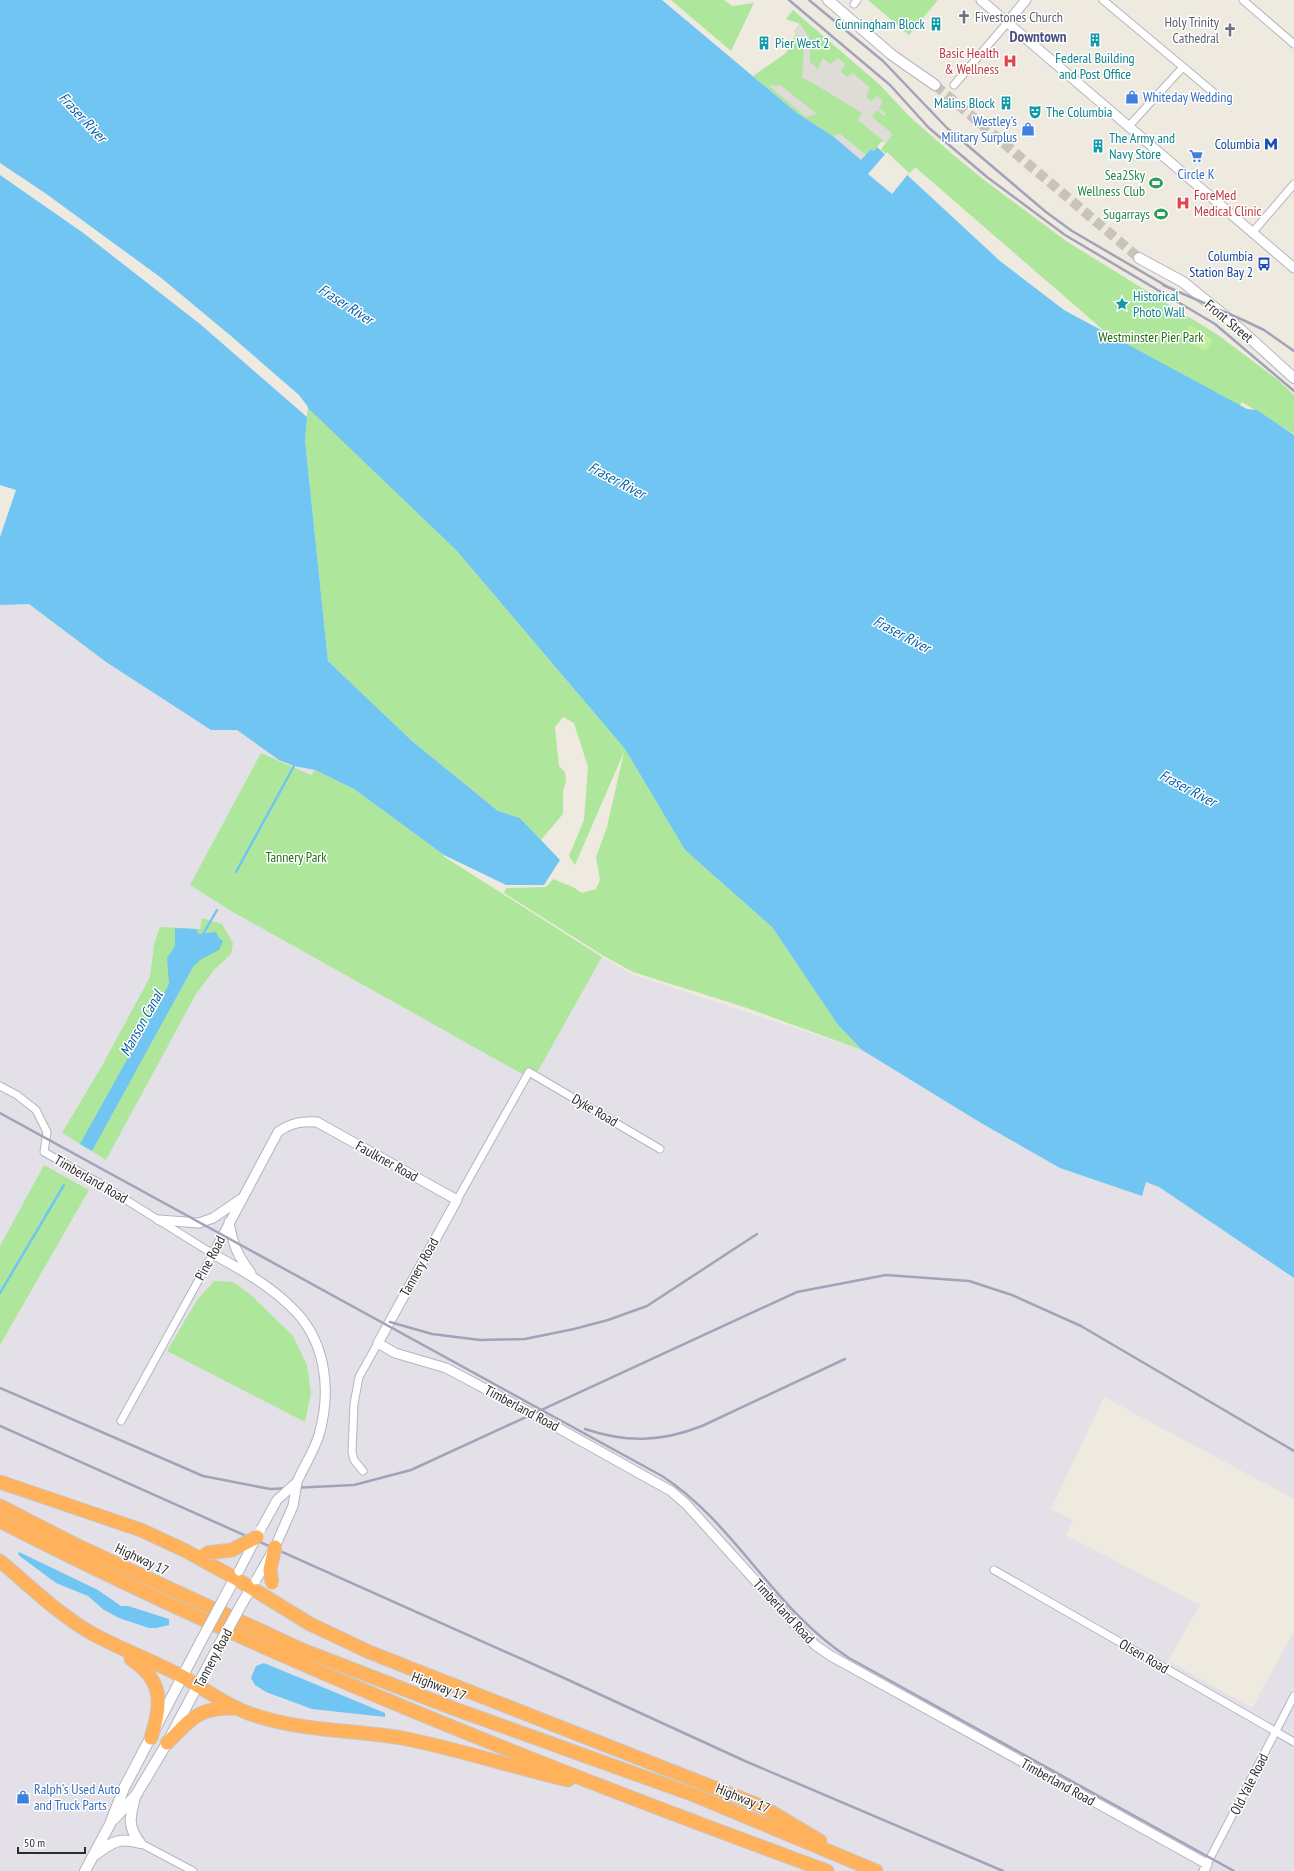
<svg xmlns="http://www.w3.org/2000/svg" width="1294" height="1871" font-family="'PT Sans Narrow',sans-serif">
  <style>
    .industrial { fill: #e3e0e8 }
    .green { fill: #aee79b }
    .pitch { fill: #c1ee97 }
    .plaza { fill: #dfdcd7 }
    .water { fill: #71c5f3 }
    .pier { fill: #efeae0 }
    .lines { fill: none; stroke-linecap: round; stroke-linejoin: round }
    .stream { stroke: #71c5f3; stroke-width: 2.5 }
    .secondary-tunnel { stroke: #c8c4bc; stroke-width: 10; stroke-dasharray: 10 5; stroke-linecap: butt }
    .minor-casing { stroke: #b3b5c1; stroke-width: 9 }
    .tertiary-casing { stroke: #b3b5c1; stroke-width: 11 }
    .secondary-casing { stroke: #b3b5c1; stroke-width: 12 }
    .motorway-casing { stroke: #c8c8c8; stroke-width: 15 }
    .minor { stroke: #fff; stroke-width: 7 }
    .tertiary { stroke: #fff; stroke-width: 9 }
    .secondary { stroke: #fff; stroke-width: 10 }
    .motorway { stroke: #ffb15b; stroke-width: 13 }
    .rail { stroke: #a2a3b8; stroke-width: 2.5 }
    .tertiary-bridge-casing { stroke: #b3b5c1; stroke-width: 11; stroke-linecap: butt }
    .secondary-bridge-casing { stroke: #b3b5c1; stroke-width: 12; stroke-linecap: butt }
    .motorway-bridge-casing { stroke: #c8c8c8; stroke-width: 15; stroke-linecap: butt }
    .tertiary-bridge { stroke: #fff; stroke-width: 9 }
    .secondary-bridge { stroke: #fff; stroke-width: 10 }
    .motorway-bridge { stroke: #ffb15b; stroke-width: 13 }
    .labels { text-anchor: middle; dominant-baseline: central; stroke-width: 3; stroke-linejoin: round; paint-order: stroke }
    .worship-label { font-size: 14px; fill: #5b616d; stroke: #fff; text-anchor: start }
    .culture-label { font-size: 14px; fill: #0d838f; stroke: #fff; text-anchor: start }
    .health-label { font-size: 14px; fill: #be3a42; stroke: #fff; text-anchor: end }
    .shop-label { font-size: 14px; fill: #366cbe; stroke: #fff; text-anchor: start }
    .transit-label { font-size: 14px; fill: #164399; stroke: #fff; text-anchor: end }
    .leisure-label { font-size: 14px; fill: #27864d; stroke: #fff; text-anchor: end }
    .street-label { font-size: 14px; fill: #2d2d2d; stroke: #fff }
    .park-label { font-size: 14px; fill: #236f19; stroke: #fff }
    .neighbourhood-label { font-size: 15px; font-weight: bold; fill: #4b5081; stroke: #fff }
    .water-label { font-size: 15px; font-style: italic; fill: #0962a6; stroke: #fff }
  </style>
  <rect width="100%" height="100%" fill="#efeae0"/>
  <path class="industrial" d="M 29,604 L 106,662 L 211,730 L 237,730 L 279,760 L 294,766 L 315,770 L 232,911 L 533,1080 L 602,957 L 631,974 L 862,1050 L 981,1123 L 1142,1196 L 1146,1182 L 1159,1187 L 1294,1278 L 1294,1499 L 1104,1397 L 1051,1509 L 1073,1520 L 1066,1535 L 1200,1605 L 1168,1661 L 1252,1708 L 1294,1631 L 1294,1871 L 0,1871 L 0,605 Z"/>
  <path class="green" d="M 671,0 L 724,0 L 732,6 L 754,3 L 731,51 Z
    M 868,0 L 938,0 L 909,35 Z
    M 793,10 L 879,84 L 909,116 L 951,153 L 984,180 L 1066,241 L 1218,335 L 1278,380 L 1294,395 L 1294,434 L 1242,402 L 1222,433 L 915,167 L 892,194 L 885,153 L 881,149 L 886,143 L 882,141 L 874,151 L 871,149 L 862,160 L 832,136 L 797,113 L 753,76 L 786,53 L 796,34 L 794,31 L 800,24 L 786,19 Z
    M 308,407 L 456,550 L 625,749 L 685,850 L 772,927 L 838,1025 L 862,1050 L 744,1007 L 633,972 L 602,955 L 504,893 L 506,888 L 546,887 L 553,879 L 573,887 L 582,893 L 596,889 L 600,880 L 596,857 L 607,827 L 624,752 L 575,865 L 569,856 L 584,820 L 588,767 L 574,723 L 563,717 L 555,727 L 559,766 L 565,772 L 566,781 L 563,792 L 563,814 L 541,840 L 520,818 L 498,811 L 412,741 L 328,661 L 305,440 Z
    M 261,753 L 311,775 L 315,770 L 354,789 L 444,855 L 443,856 L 602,957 L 533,1080 L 231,911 L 190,885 Z
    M 202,918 L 222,924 L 233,943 L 231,954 L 214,970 L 196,994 L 106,1160 L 62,1133 L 103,1064 L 150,977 L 154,944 L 160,927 L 200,929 Z
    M 44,1165 L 89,1190 L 0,1345 L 0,1246 Z
    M 214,1281 L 233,1282 L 251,1295 L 293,1336 L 307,1365 L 311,1393 L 305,1422 L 167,1351 L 197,1300 Z"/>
  <path class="pitch" d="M 1190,325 L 1213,340 L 1206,351 L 1192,344 L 1184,334 Z"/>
  <path class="plaza" d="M 800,24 L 809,37 L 810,62 L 818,69 L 823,58 L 830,64 L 838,58 L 845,64 L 841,72 L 847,77 L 853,73 L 870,88 L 866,97 L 871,101 L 877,96 L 883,101 L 879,108 L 886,114 L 884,116 L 877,110 L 872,117 L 893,134 L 886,143 L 858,120 L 862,113 L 811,82 L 802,78 L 804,50 L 801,40 L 794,31 Z
    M 780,85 L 817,114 L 806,117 L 769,86 Z
    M 840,134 L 869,157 L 862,165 L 829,137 Z"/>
  <path class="water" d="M 0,0 L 662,0 L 797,113 L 834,137 L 861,160 L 871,149 L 874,151 L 877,147 L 1000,261 L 1064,310 L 1247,409 L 1257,410 L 1294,435 L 1294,1278 L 1159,1187 L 1146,1182 L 1142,1196 L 1060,1168 L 981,1123 L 862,1050 L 838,1025 L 772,927 L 685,850 L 625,749 L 456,550 L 308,408 L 305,440 L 328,661 L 412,741 L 498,811 L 520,818 L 560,860 L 544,885 L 506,885 L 444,855 L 354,789 L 315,770 L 294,766 L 279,760 L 237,730 L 211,730 L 106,662 L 29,604 L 0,605 Z
    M 175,928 L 196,929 L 199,934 L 216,932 L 219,938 L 223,941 L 219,950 L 200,960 L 193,967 L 92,1151 L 80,1144 L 169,984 L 167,958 L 175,946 Z
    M 19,1552 L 98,1590 L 121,1606 L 128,1606 L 169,1619 L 169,1625 L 156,1628 L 149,1628 L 119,1618 L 104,1610 L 88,1596 L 56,1583 L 21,1557 L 18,1554 Z
    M 264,1663 L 385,1713 L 385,1717 L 312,1709 L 266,1692 L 255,1685 L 251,1678 L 256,1666 Z"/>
  <path class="pier" d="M 887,152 L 909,173 L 892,194 L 868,174 Z
    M 0,163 L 45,193 L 160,277 L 231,336 L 299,395 L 308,407 L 307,417 L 200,324 L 82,232 L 0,175 Z
    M 0,485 L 16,490 L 0,537 Z"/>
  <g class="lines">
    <path class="stream" d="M 236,872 L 294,766
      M 202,936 L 217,910
      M 0,1293 L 64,1185"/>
    <path class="secondary-tunnel" d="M 935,85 L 1139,258"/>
    <g class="minor-casing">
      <path id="minor" d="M 1103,0 L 1213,92
        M 1243,0 L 1294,44
        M 854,4 L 857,0
        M 954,85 L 1007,23
        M 1128,127 L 1183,67
        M 1252,233 L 1294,184
        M 0,1086 L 17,1095 L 36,1110 L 47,1132 L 44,1152 L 99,1183 L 213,1254 L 121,1421
        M 457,1200 L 529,1072 L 660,1149
        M 363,1471 L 354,1460 L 352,1452 L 354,1404 L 359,1377 L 378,1343
        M 994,1570 L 1294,1742
        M 140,1843 L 193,1871
        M 1207,1864 L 1294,1696"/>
    </g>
    <g class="tertiary-casing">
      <path id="tertiary" d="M 981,0 L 1294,268
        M 1007,23 L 1026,0
        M 159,1220 L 199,1223 L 213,1218 L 241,1199
        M 229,1222 C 233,1245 237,1255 251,1273
        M 297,1482 C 304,1466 314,1451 319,1435 C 332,1389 326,1338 289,1305 C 267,1284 240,1269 213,1254 L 278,1132 C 291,1123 301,1121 317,1122 L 457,1200 L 378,1343 L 395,1353 L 446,1368 L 533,1414 L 671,1491 L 686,1504 L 800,1630 L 815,1645 L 831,1656 L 1207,1864 L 1204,1871"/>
    </g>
    <g class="secondary-casing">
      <path id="secondary" d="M 828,0 L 892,55 L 935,85
        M 1139,258 L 1183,282 L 1231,321 L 1294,378
        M 223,1600 L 235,1578
        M 240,1607 L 251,1588
        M 135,1797 C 130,1817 127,1826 140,1843
        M 114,1819 L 136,1795 L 167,1743 L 217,1649
        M 95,1855 C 112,1842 119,1837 140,1843
        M 85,1871 L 110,1824 L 124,1788 L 201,1641"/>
    </g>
    <g class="motorway-casing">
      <path id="motorway" d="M 0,1482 L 141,1530 L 186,1551 L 235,1578 L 310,1624 L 369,1652 L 763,1807 L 820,1841
        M 0,1506 L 76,1545 L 300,1649 L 455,1709 L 694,1795 L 876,1871
        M 0,1521 C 266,1658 546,1768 827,1871
        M 0,1561 C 30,1586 59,1615 93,1634 C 122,1650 154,1661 183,1677 C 207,1690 228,1707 254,1715 C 301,1731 353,1730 402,1738 C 458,1749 512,1767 568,1780
        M 131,1659 C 164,1681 162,1704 151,1738
        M 167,1743 C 193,1718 196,1708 235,1708"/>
    </g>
    <use href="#minor" class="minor"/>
    <use href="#tertiary" class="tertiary"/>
    <use href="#secondary" class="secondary"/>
    <use href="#motorway" class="motorway"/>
    <path class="rail" d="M 789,0 L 890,85 L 929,128 L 987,177 L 1065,235 L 1215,324 L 1294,391
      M 809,0 L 883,61 L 947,128 L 1046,212 L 1072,231 L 1168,287
      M 1163,285 L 1243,320 L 1264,330 L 1294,351
      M 0,1113 L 662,1476 C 736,1524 773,1609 849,1658 L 1234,1871
      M 390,1322 L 432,1334 L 480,1340 L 525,1339 L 574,1329 L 608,1320 L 647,1306 L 757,1234
      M 0,1388 L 203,1476 L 270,1489 L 354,1485 L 411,1470 L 797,1292 L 886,1275 L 969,1281 L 1012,1295 L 1081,1326 L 1294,1451
      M 0,1426 L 564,1678 L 745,1761 L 1003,1871
      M 585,1429 C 627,1443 661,1442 702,1426 L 845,1359"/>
    <g class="tertiary-bridge-casing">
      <path id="tertiary-bridge" d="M 261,1529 L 277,1500 L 297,1482
        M 239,1571 L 256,1538
        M 256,1580 L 275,1547 L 293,1506 L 297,1482"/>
    </g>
    <g class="secondary-bridge-casing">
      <path id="secondary-bridge" d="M 201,1641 L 223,1600
        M 217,1649 L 240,1607"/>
    </g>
    <g class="motorway-bridge-casing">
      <path id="motorway-bridge" d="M 206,1553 L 232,1550 L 257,1537
        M 272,1583 L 270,1570 L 275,1547"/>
    </g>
    <use href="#tertiary-bridge" class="tertiary-bridge"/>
    <use href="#secondary-bridge" class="secondary-bridge"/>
    <use href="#motorway-bridge" class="motorway-bridge"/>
  </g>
  <defs>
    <g id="church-bare" transform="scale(1.08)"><path d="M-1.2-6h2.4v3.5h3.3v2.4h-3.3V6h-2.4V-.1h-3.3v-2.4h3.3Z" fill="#6b7280" stroke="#fff" stroke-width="2.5" paint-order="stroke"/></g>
    <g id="building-bare" transform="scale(1.08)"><path d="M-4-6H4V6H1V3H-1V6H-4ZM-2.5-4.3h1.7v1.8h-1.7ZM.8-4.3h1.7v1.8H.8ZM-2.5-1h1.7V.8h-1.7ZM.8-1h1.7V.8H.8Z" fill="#0f9aa8" stroke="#fff" stroke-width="2.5" paint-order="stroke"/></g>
    <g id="hospital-bare" transform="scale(1.08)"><path d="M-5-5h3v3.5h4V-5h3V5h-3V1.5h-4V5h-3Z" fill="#e0444e" stroke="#fff" stroke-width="2.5" paint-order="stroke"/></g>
    <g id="shop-bare" transform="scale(1.08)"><path d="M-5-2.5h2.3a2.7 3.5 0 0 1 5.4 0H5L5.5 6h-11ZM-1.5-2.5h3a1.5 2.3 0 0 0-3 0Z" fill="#3f7fe0" stroke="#fff" stroke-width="2.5" paint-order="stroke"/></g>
    <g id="theatre-bare" transform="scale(1.08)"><path d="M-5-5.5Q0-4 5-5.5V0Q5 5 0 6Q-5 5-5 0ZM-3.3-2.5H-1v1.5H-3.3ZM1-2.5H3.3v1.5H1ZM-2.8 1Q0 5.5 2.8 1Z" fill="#0f9aa8" stroke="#fff" stroke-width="2.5" paint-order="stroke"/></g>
    <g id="metro-bare" transform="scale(1.08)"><path d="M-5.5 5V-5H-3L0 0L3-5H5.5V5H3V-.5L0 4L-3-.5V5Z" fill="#1a4fb4" stroke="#fff" stroke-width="2.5" paint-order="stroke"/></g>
    <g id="supermarket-bare" transform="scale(1.08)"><path d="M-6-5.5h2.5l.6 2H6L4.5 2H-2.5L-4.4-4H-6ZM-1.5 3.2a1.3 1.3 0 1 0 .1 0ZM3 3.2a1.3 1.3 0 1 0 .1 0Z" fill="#3f7fe0" stroke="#fff" stroke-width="2.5" paint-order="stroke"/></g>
    <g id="stadium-bare" transform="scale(1.08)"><path d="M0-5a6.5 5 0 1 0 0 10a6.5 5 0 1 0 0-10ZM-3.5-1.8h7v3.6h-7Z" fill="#2e9e5b" stroke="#fff" stroke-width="2.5" paint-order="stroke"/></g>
    <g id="bus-bare" transform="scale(1.08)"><path d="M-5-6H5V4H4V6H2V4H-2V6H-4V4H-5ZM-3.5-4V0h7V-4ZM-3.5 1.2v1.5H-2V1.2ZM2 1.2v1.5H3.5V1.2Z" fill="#1a4fb4" stroke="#fff" stroke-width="2.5" paint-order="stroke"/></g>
    <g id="sight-bare" transform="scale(1.08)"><path d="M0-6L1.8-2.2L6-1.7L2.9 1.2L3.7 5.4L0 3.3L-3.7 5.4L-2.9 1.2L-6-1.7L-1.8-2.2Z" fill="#0f9aa8" stroke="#fff" stroke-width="2.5" paint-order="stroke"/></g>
  </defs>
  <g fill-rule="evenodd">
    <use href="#church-bare" x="964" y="17"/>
    <use href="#building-bare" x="936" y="24"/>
    <use href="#church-bare" x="1230" y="30"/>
    <use href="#building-bare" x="1095" y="40"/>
    <use href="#building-bare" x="764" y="43"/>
    <use href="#hospital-bare" x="1010" y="61"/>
    <use href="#shop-bare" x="1132" y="97"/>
    <use href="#building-bare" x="1006" y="103"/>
    <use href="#theatre-bare" x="1035" y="112"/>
    <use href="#shop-bare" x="1028" y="129"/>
    <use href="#metro-bare" x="1271" y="144"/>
    <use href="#building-bare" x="1098" y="146"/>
    <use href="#supermarket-bare" x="1196" y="156"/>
    <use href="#stadium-bare" x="1156" y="183"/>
    <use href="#hospital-bare" x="1183" y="203"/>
    <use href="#stadium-bare" x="1161" y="214"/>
    <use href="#bus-bare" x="1264" y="264"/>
    <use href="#sight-bare" x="1122" y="304"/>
    <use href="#shop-bare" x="23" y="1797"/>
  </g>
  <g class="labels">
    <g class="worship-label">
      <text x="975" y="17">Fivestones Church</text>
      <text x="1219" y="22" text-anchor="end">Holy Trinity<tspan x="1219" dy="16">Cathedral</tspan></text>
    </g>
    <g class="culture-label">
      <text x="925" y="24" text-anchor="end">Cunningham Block</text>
      <text x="775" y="43">Pier West 2</text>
      <text x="1095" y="58" text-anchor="middle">Federal Building<tspan x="1095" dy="16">and Post Office</tspan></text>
      <text x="995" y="103" text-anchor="end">Malins Block</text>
      <text x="1046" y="112">The Columbia</text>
      <text x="1109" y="138">The Army and<tspan x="1109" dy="16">Navy Store</tspan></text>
      <text x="1133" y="296">Historical<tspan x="1133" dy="16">Photo Wall</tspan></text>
    </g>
    <g class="health-label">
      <text x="999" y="53">Basic Health<tspan x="999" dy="16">&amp; Wellness</tspan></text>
      <text x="1194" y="195" text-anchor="start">ForeMed<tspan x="1194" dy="16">Medical Clinic</tspan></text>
    </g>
    <g class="shop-label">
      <text x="1143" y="97">Whiteday Wedding</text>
      <text x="1017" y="121" text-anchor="end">Westley's<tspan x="1017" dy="16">Military Surplus</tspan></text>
      <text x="1196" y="174" text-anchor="middle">Circle K</text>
      <text x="34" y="1789">Ralph's Used Auto<tspan x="34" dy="16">and Truck Parts</tspan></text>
    </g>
    <g class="transit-label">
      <text x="1260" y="144">Columbia</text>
      <text x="1253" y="256">Columbia<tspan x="1253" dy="16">Station Bay 2</tspan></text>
    </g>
    <g class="leisure-label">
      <text x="1145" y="175">Sea2Sky<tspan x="1145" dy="16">Wellness Club</tspan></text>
      <text x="1150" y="214">Sugarrays</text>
    </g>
    <g class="street-label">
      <text transform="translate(1229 321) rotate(40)">Front Street</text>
      <text transform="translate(595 1110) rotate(30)">Dyke Road</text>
      <text transform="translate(387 1161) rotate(29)">Faulkner Road</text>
      <text transform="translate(91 1179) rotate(30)">Timberland Road</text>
      <text transform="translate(210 1258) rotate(-62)">Pine Road</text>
      <text transform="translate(419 1267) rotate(-61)">Tannery Road</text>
      <text transform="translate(522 1408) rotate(28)">Timberland Road</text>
      <text transform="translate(142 1559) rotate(25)">Highway 17</text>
      <text transform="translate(784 1611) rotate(47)">Timberland Road</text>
      <text transform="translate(1144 1656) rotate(30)">Olsen Road</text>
      <text transform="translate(213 1658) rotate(-62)">Tannery Road</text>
      <text transform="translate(439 1686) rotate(21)">Highway 17</text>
      <text transform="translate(1058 1782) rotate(29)">Timberland Road</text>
      <text transform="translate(1249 1784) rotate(-63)">Old Yale Road</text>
      <text transform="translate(743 1798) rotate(22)">Highway 17</text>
    </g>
    <g class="park-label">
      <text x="1151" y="337">Westminster Pier Park</text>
      <text x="296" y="857">Tannery Park</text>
    </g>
    <g class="neighbourhood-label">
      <text x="1038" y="36">Downtown</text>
    </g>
    <g class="water-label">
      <text transform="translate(83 117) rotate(47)">Fraser River</text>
      <text transform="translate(346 304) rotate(33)">Fraser River</text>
      <text transform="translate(617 480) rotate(28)">Fraser River</text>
      <text transform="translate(902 634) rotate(28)">Fraser River</text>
      <text transform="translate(1188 788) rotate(28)">Fraser River</text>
      <text transform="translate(141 1023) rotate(-61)">Manson Canal</text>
    </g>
  </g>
  <path d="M18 1847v6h67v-6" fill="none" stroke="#2d2d2d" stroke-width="2"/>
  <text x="24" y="1847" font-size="12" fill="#2d2d2d" stroke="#ffffff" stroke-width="3" paint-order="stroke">50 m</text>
</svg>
